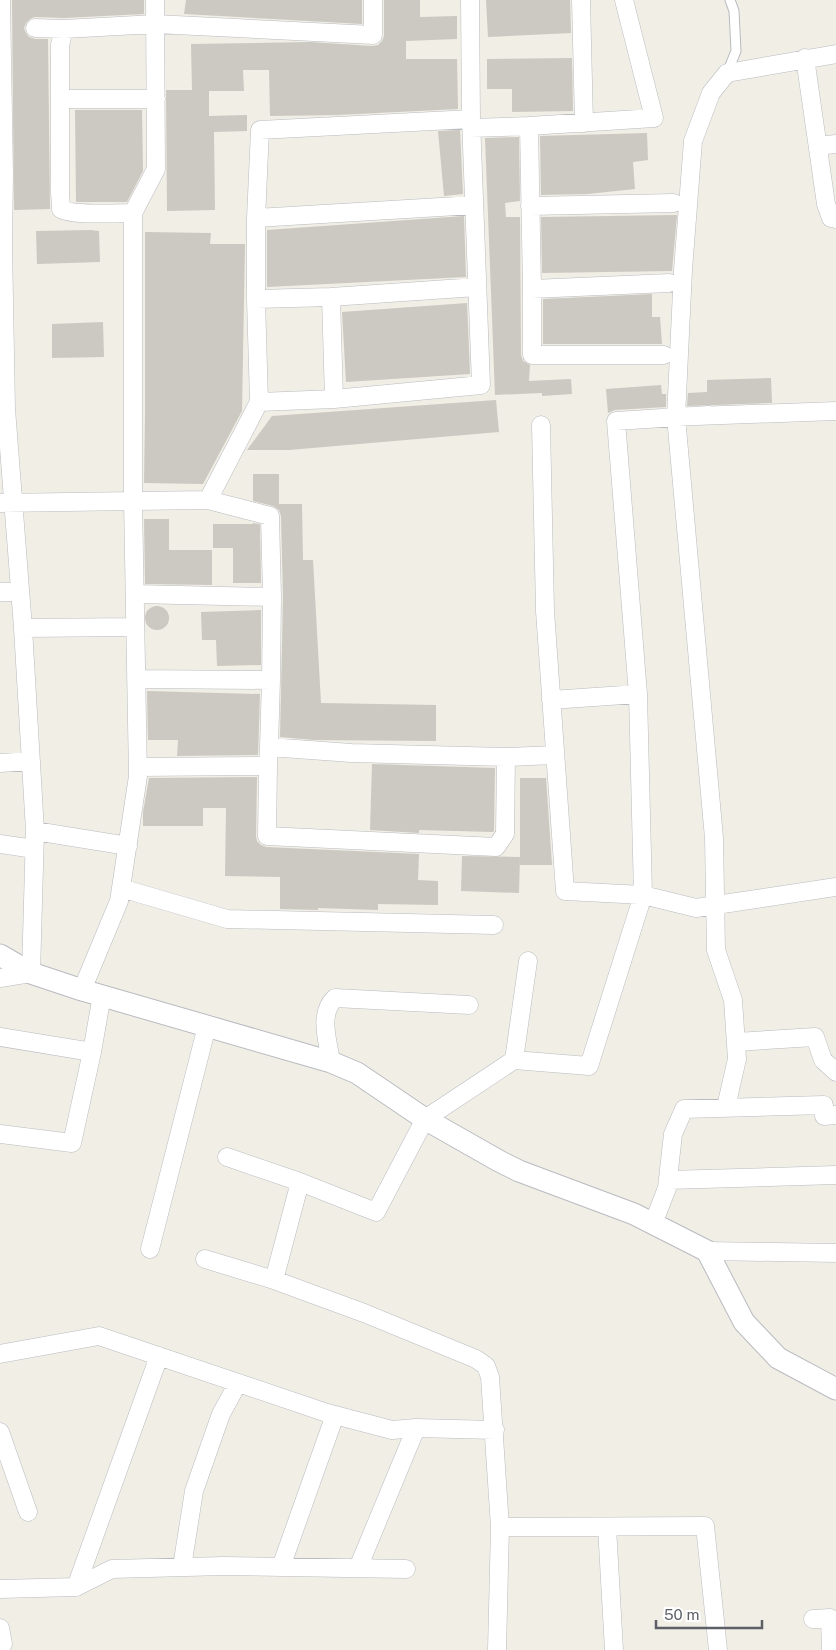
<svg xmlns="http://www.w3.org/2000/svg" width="836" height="1650" font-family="'Public Sans',sans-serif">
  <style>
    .building { fill: #ccc8c2 }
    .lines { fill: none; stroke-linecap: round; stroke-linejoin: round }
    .service-casing { stroke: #b8bbc0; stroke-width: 11 }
    .minor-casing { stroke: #b8bbc0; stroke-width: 19 }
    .tertiary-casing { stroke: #b8bbc0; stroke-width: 23 }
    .service { stroke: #fff; stroke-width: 9 }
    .minor { stroke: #fff; stroke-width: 18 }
    .tertiary { stroke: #fff; stroke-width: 21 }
  </style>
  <rect width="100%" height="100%" fill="#f1eee5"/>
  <path class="building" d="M 12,0 L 144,0 L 144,14 L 64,18 L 35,17 L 30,19 L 26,23 L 24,28 L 26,33 L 29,37 L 35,39 L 48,39 L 50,209 L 14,210 Z
    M 186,0 L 362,0 L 362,24 L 184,14 Z
    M 384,0 L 420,0 L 420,17 L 457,16 L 457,39 L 406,41 L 406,59 L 457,59 L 458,109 L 337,115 L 270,116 L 269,70 L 243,70 L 244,91 L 209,91 L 209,116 L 247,115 L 247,131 L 214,132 L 215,210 L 167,211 L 166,90 L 192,90 L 191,44 L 310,42 L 372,46 L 378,45 L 382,41 L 384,36 Z
    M 486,0 L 570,0 L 571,33 L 488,37 Z
    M 572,58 L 573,111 L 512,112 L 512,89 L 487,89 L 487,59 Z
    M 75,110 L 142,110 L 143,171 L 127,202 L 76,202 Z
    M 460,130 L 463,194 L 444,196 L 438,131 Z
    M 647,133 L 648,160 L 633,162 L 635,189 L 588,194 L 541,195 L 540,136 Z
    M 519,137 L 520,201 L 505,203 L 506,217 L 520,217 L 521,355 L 523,361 L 530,365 L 529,381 L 571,379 L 572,394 L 542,396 L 542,393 L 495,395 L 485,138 Z
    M 677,215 L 672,271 L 542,273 L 541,217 Z
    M 464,216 L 466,277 L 267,287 L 267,230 Z
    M 91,230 L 99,231 L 100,262 L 37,264 L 36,231 Z
    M 145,232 L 211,233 L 210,244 L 245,244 L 242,411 L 203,484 L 144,483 L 145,416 Z
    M 652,294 L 652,317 L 660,317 L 662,344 L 543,344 L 543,299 Z
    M 467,303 L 470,374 L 346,382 L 342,312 Z
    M 103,322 L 104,357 L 52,358 L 52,324 Z
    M 771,378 L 772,403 L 687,406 L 688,393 L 707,392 L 707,380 Z
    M 661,385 L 662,394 L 666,394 L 666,407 L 615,410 L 608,413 L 606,389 Z
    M 496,400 L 499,432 L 289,450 L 247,450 L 272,416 Z
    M 253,474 L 279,474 L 279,504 L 302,504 L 303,560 L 313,560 L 321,703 L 436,705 L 436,741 L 314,740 L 280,737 L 283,597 L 281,516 L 279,510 L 273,506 L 253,501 Z
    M 144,519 L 169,519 L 169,550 L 212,550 L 212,585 L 145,584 Z
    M 253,523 L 260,524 L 261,583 L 233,583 L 233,548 L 213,548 L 213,524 L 253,524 Z
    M145 618a12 12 0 1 1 24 0a12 12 0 1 1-24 0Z
    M 261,610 L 261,665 L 217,666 L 216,640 L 202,640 L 201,612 Z
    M 147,691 L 260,694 L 258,755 L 177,756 L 178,740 L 148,740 Z
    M 372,764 L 495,768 L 494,831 L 493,832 L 419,830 L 419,833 L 370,830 Z
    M 257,777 L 256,836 L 257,841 L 261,845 L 266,847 L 419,854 L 418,880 L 438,881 L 438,905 L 378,904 L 378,910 L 318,908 L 318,910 L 280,909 L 280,877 L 225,876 L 226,808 L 203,808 L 203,826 L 143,826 L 143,812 L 149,778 Z
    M 520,778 L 546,778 L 552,865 L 520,865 Z
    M 462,856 L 520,857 L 519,893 L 461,891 Z"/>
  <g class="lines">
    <g class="service-casing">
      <path id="service" d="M 727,73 L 736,51 L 734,11 L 730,0"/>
    </g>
    <g class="minor-casing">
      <path id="minor" d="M 1,0 L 4,173 L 3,247 L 6,409 L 23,628 L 35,831 L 128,846
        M 581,0 L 584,123
        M 35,28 L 64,29 L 155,24 L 373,35 L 373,0
        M 64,29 L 60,45 L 60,192 L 61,209 C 73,216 118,213 133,213
        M 805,58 L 826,204 L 831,218 L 836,219
        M 60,99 L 156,99
        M 529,126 L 654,118 L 624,0
        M 471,128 L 529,126 L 532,289 L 669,283
        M 818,146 L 836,144
        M 530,206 L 674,203
        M 256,218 L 260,130 L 471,119
        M 532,289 L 532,355 L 664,355
        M 331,297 L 477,287
        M 256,299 L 256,218 L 474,205
        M 259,402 L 256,299 L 331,297 L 334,399
        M 696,416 L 836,411
        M 541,425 L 545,611 L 565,891 L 643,895 L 696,908 L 836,887
        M 0,503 L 133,501 L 133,213 L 156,169 L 155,0
        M 0,592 L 19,592
        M 135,594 L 272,597 L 270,516 L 208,500
        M 23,628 L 135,627
        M 136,679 L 271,680 L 272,597
        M 551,700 L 638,694
        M 269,747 L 271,680
        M 0,763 L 31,761
        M 268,766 L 269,747 L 351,753 L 506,757
        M 138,767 L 268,766 L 267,836 L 496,847 L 505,834 L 506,757 L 555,755
        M 0,844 L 34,849
        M 121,888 L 227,919 L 494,925
        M 0,978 L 31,973 L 35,831
        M 82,990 L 119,901 L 138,776 L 133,501 L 208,500 L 259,402 L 334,399 L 481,385 L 471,119 L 470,0
        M 0,1037 L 92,1052
        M 736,1042 L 815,1037 L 823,1060 L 836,1072
        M 514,1060 L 528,961
        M 331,1062 C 328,1041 318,1014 335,998 L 469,1005
        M 726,1107 L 737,1059 L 733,1000 L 716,950 L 714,838 L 676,417 L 683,270 L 693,141 L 711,93 L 727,73 L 836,54
        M 0,1134 L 72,1143 L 92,1052 L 102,995
        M 227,1157 L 300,1182 L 376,1212 L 425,1119 L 514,1060 L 589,1066 L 643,895 L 638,694 L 616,421 L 709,415 L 676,417
        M 668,1180 L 836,1175
        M 653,1224 L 667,1188 L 673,1134 L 684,1109 L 824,1105 L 824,1116 L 836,1115
        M 150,1249 L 207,1026
        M 707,1251 L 836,1253
        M 205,1259 L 274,1280 L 364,1313 L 476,1359 L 486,1366 L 490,1377 L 500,1527 L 705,1526 L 718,1650
        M 274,1280 L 300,1182
        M 0,1354 L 99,1336 L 327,1413 L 392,1430 L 416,1428 L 495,1430
        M 0,1432 L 28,1512
        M 607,1527 L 614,1650
        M 182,1567 L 194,1491 L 221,1414 L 238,1383
        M 281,1567 L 335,1415
        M 358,1568 L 416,1428
        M 76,1587 L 159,1356
        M 0,1589 L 76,1587 L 112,1569 L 224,1566 L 406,1569
        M 813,1619 L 830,1618 L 831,1650
        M 0,1628 L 3,1644
        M 497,1650 L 500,1527"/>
    </g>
    <g class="tertiary-casing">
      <path id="tertiary" d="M 0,955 L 31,973 L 82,990 L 331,1062 L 357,1073 L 425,1119 L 499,1161 L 519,1171 L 634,1214 L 707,1251 L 744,1322 L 778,1358 L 836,1389"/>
    </g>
    <use href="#service" class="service"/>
    <use href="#minor" class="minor"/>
    <use href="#tertiary" class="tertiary"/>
  </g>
  <path d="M656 1620v8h106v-8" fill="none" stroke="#5d6167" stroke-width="2.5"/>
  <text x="664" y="1620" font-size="15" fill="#5d6167" stroke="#ffffff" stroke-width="4" paint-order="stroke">50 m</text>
</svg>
